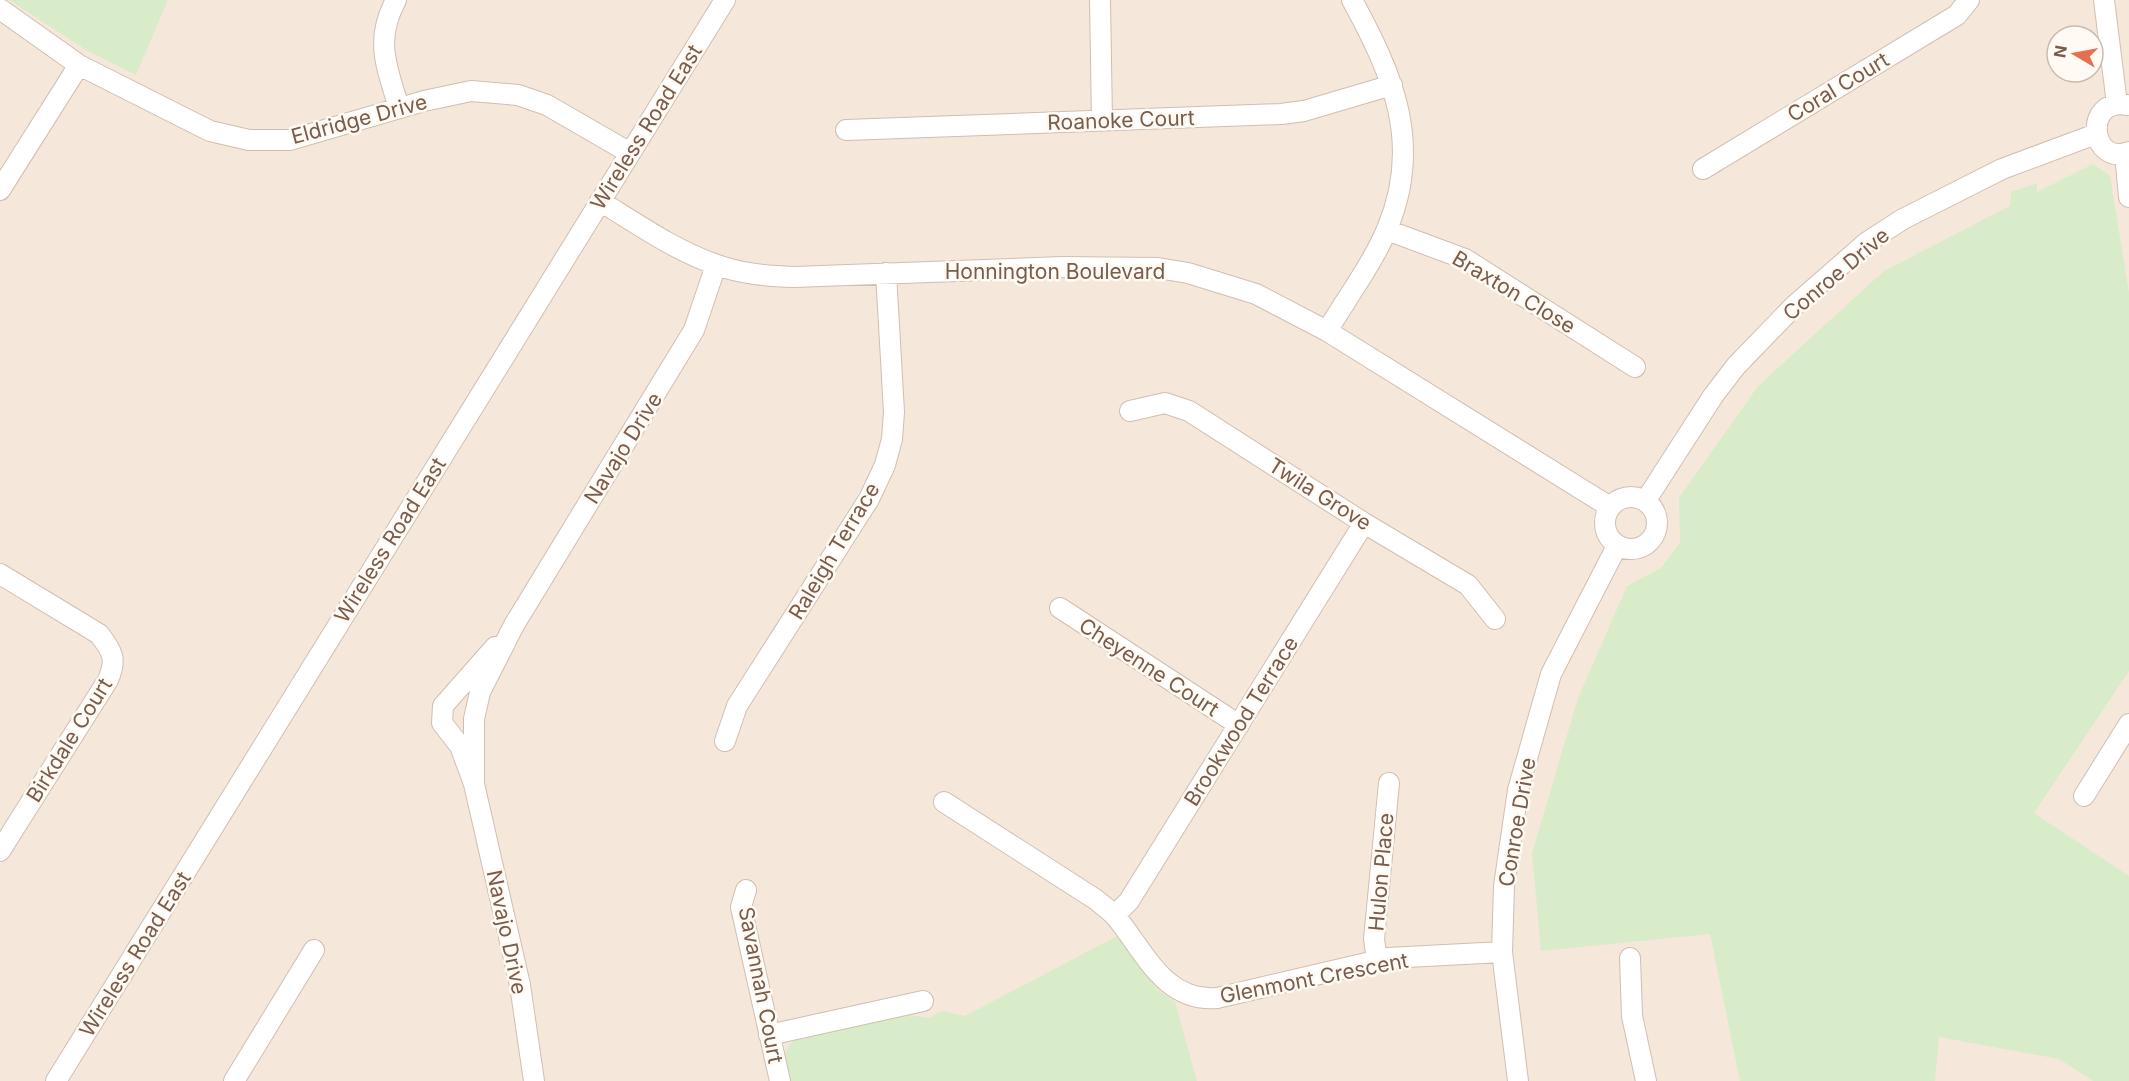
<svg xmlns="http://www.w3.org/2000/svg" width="2129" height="1081" font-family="Inter,sans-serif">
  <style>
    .residential { fill: #f5e8da; fill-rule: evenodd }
    .green { fill: #d8ecc9 }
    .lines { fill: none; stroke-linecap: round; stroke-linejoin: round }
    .minor-casing { stroke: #d1beb0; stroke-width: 22 }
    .minor { stroke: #fff; stroke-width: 20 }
    .labels { text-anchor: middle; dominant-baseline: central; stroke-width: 5; stroke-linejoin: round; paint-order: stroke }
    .street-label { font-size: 21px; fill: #7a5c4d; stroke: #fffaf3 }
  </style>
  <rect width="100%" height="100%" fill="#fdf6ec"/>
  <path class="residential" d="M 0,0 L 2129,0 L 2129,1081 L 0,1081 ZM 2057,36 L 2093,36 L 2093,72 L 2057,72 Z"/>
  <path class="green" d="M 9,0 L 168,0 L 136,75 L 86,50 Z
    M 2093,164 L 2110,176 L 2129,293 L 2129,671 L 2034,813 L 2129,876 L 2129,1081 L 2093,1081 L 2059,1059 L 1939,1037 L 1935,1081 L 1740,1081 L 1710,934 L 1541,951 L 1532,853 L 1578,698 L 1627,586 L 1661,568 L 1680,543 L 1679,498 L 1758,386 L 1884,271 L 2010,206 L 2011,192 L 2037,183 L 2037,192 Z
    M 1117,936 L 1157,989 L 1175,1002 L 1197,1081 L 786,1081 C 782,1065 782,1053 793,1041 L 904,1014 L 929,1018 L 942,1011 L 965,1016 Z"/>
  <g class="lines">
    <g class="minor-casing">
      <path id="minor" d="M 396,0 C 374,41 387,67 399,108
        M 1100,0 L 1102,121
        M 2104,0 L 2117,104
        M 0,9 L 79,65 L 210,131 L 249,140 L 290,140 L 424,101 L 471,91 L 518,95 L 547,105 L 630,153
        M 2127,105 C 2083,97 2090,167 2129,152
        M 846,130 L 1281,114 L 1304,111 L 1392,85
        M 2125,153 L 2129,197
        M 1703,169 L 1957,15 L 1969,0
        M 0,190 L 79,65
        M 600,201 C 637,224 676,251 717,265 C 742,274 768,276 794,277 L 1062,267 L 1158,268 L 1188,273 L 1256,294 L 1327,331 L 1610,507
        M 1387,230 L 1465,259 L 1635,367
        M 1327,331 C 1345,301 1374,261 1387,229 C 1423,144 1393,75 1352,0
        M 1130,411 L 1165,403 L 1189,411 L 1364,523 L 1468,585 L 1495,619
        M1605 523a26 26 0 1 1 52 0a26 26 0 1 1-52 0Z
        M 1646,500 L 1713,396 L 1736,366 L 1794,306 L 1866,243 L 1903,219 L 2002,169 L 2096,134
        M 0,574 L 99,634 C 113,652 117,659 108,680 L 0,851
        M 1060,608 L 1239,725
        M 495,647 L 443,706 L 442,723 L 460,746 L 474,784 L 520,985 L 534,1081
        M 725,741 L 737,706 L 869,499 L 885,465 L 892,439 L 894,412 L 886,273
        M 474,784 L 474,719 L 480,692 L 514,625 L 694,330 L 716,265
        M 2084,796 L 2129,724
        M 944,802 L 1095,899 C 1102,905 1110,910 1116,917 C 1145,952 1164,1002 1217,998 L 1388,958 L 1502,952
        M 746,890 L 741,907 L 780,1081
        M 1115,915 L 1129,901 L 1364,523
        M 1630,958 L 1632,1016 L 1646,1081
        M 1377,961 L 1374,939 L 1389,783
        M 769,1035 L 923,1001
        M 56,1081 L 725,0
        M 234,1081 L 314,950
        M 1518,1081 L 1502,952 L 1504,886 L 1518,790 L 1551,674 L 1617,546"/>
    </g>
    <use href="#minor" class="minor"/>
  </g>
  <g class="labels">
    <g class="street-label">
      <text transform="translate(1838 87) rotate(-31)">Coral Court</text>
      <text transform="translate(359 119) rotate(-15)">Eldridge Drive</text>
      <text transform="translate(1121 120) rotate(-2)">Roanoke Court</text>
      <text transform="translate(646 127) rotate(-58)">Wireless Road East</text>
      <text x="1055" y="271">Honnington Boulevard</text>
      <text transform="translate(1836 274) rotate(-40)">Conroe Drive</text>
      <text transform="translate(1514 292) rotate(31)">Braxton Close</text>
      <text transform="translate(623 448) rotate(-58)">Navajo Drive</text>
      <text transform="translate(1320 494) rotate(32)">Twila Grove</text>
      <text transform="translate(390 540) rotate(-58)">Wireless Road East</text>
      <text transform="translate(834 551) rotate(-59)">Raleigh Terrace</text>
      <text transform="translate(1149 667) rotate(33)">Cheyenne Court</text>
      <text transform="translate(1241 721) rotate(-58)">Brookwood Terrace</text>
      <text transform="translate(69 740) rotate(-58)">Birkdale Court</text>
      <text transform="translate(1517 822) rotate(-80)">Conroe Drive</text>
      <text transform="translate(1381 872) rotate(-85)">Hulon Place</text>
      <text transform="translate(507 932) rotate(78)">Navajo Drive</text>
      <text transform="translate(135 954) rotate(-58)">Wireless Road East</text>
      <text transform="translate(1314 978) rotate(-11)">Glenmont Crescent</text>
      <text transform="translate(761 985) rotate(79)">Savannah Court</text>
    </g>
  </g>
  <g transform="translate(2075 54) rotate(280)"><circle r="28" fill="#fffaf3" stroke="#cabbb1" stroke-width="1.5"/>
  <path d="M0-4.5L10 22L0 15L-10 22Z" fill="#e76f51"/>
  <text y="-9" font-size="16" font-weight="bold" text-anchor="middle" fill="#7a5c4d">N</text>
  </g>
</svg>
